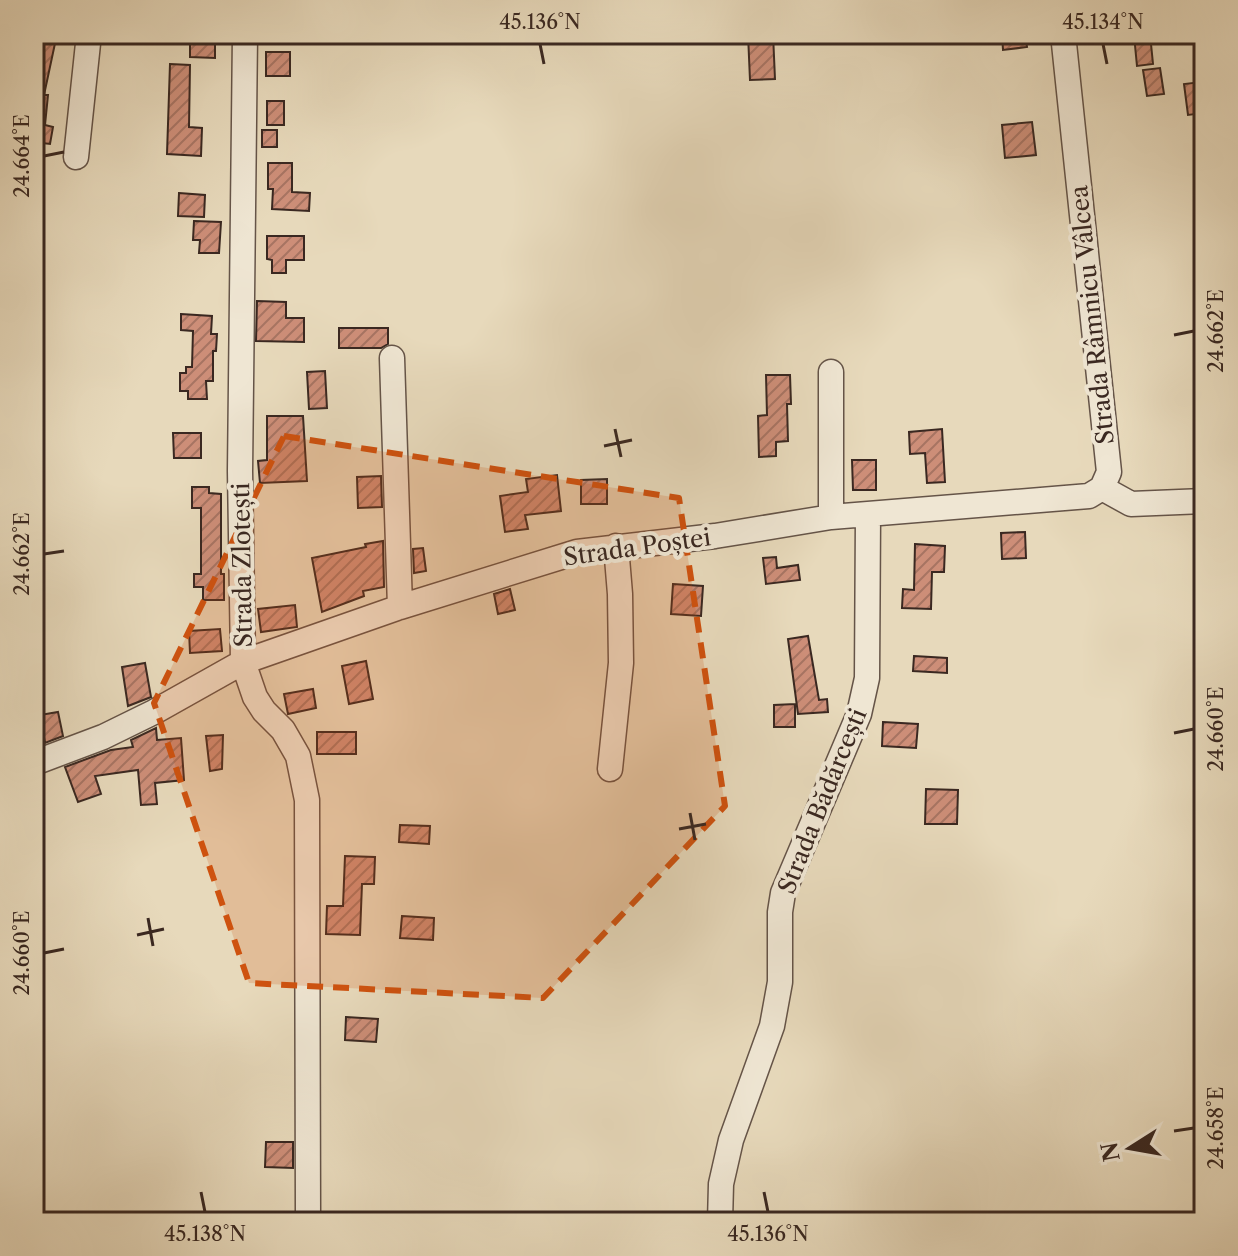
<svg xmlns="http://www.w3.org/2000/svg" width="1238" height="1256" font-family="'Libre Caslon Text',serif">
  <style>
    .building { fill: url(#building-hatch); stroke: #3a2821; stroke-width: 2 }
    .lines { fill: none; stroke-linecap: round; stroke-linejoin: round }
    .minor-casing { stroke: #655448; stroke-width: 27 }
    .minor { stroke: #efe6d3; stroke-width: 24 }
    .marked { fill: #ce520f; fill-opacity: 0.2; stroke: #ce520f; stroke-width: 6; stroke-dasharray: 16 10; stroke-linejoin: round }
    .ticks { fill: none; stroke: #3a2821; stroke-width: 3 }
    .labels { text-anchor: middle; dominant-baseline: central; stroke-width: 8; stroke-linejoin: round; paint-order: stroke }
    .street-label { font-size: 24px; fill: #3a2821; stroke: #efe6d3 }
    .neatline { fill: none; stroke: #3a2821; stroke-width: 3 }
    .ticks-label { font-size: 20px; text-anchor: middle; fill: #3a2821 }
  </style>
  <defs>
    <pattern id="building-hatch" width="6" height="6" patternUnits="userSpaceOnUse" patternTransform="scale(2)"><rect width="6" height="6" fill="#cd8e78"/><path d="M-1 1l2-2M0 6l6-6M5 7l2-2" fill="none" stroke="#a77462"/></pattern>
  </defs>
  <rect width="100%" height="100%" fill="#e7d9bb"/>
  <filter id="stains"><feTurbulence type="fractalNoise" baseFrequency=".0025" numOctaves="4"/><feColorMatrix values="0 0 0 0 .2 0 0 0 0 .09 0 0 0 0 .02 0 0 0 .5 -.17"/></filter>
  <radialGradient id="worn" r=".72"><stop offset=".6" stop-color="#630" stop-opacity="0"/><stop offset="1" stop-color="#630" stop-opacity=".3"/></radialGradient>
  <path class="building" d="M 34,34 L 57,34 L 44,95 L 48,95 L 45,125 L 53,127 L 50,144 L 34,142 Z
    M 190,34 L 215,34 L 215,58 L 190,57 Z
    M 748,34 L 773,34 L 775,79 L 750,80 Z
    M 1002,34 L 1025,34 L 1027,47 L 1003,50 Z
    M 1150,34 L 1153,64 L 1137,66 L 1134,35 Z
    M 266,52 L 290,52 L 290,76 L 266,76 Z
    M 170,64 L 190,65 L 189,127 L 202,128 L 201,156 L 167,154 Z
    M 1160,68 L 1164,94 L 1147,96 L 1143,70 Z
    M 1201,82 L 1204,113 L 1188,115 L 1184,84 Z
    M 267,101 L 284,101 L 284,125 L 267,125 Z
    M 1032,122 L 1036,155 L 1005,158 L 1002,125 Z
    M 262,130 L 277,130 L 277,147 L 262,147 Z
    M 268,163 L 292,163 L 292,192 L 310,193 L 309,211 L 272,209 L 273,189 L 268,189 Z
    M 179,193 L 205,195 L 204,217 L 178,216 Z
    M 194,221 L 221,222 L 219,253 L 199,253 L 200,240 L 193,240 Z
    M 267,236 L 304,236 L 304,260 L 286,260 L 286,273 L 272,273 L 272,260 L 267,259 Z
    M 257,301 L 286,302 L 286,318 L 304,318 L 304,342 L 256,341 Z
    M 181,314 L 212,316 L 211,334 L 217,334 L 216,351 L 213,351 L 213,381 L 206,381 L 207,399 L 188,399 L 188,391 L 180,391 L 180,373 L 186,373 L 186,367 L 192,367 L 193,331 L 181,330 Z
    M 339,328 L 388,328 L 388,344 L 381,348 L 339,348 Z
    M 325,371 L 327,408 L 309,409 L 307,372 Z
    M 766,375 L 790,375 L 791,404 L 787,404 L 788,441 L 776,442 L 776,456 L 759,457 L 758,416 L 767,415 Z
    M 267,416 L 303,416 L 307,481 L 260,483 L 258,461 L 267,460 Z
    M 942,429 L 945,482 L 927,483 L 925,453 L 910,454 L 909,432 Z
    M 173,433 L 201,433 L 201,458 L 174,458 Z
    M 852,460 L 876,460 L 876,490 L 853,490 Z
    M 557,475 L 561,511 L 525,515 L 528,529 L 505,532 L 500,496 L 528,492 L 526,479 Z
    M 381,476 L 382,507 L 358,508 L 357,477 Z
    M 607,479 L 607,504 L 581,504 L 581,480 Z
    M 192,487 L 209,487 L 209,493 L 221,494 L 221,574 L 224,574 L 224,600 L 203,600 L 203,587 L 194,587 L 194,574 L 201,574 L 201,508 L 192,508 Z
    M 1025,532 L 1026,558 L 1002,559 L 1001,533 Z
    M 383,541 L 384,587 L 363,591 L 364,596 L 322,612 L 312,558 L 366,547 L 365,544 Z
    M 915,544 L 945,546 L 944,572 L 932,572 L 931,609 L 902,608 L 903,589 L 914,590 Z
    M 423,548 L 426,571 L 414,573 L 413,549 Z
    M 776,557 L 777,568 L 798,565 L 800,580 L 766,584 L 763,558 Z
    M 673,584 L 703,586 L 701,616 L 671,614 Z
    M 510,589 L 515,610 L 498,614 L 494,594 Z
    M 295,605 L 297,627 L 261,632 L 258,609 Z
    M 220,629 L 222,651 L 190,653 L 189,631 Z
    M 808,636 L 819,700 L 827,699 L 828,712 L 798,714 L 788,639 Z
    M 914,656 L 947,658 L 947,673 L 913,671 Z
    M 366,661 L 373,699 L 349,704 L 342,666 Z
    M 145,663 L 151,697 L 128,706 L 122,667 Z
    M 313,689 L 316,708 L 288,714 L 284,694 Z
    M 795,704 L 795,727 L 774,727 L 774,705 Z
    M 58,712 L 63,736 L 45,743 L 40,715 Z
    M 883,722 L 918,724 L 916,748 L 882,746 Z
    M 156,728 L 157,740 L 181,738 L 184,780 L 155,783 L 157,804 L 141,805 L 138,770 L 95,776 L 101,794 L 78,802 L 65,767 L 111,750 L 133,747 L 131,740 Z
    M 317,732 L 356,732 L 356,754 L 317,754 Z
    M 223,735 L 222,769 L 210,771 L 206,736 Z
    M 926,789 L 958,790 L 957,824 L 925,824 Z
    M 400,825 L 430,826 L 429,844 L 399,842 Z
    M 345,856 L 375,857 L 374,884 L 362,884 L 360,935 L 326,934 L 327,906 L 343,906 Z
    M 402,916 L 434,918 L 433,940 L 400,938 Z
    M 346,1017 L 378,1019 L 376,1042 L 345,1040 Z
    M 266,1142 L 293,1142 L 293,1168 L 265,1167 Z"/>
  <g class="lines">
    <g class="minor-casing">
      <path id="minor" d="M 245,34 L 240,471 L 243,662 L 255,697 L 264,711 L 283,730 L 298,756 L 307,800 L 308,1222
        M 1063,34 L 1109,472 L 1102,488
        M 76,157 L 89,34
        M 392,358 L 400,607
        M 1102,488 L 1131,504 L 1204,501
        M 831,517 L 831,372
        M 34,763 L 103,737 L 154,712 L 243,662 L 400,607 L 577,552 L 715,536 L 831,517 L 1089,496 L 1102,488
        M 610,769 L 621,663 L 620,594 L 616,546
        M 720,1222 L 721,1184 L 731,1140 L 772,1026 L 780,982 L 780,912 L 783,893 L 859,714 L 867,678 L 868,515"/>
    </g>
    <use href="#minor" class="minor"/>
  </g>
  <path class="marked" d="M 284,436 L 679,498 L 725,806 L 543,998 L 249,983 L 154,703 Z"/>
  <path class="ticks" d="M 540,44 L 544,64M 1103,44 L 1107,64M 44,156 L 64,152M 1174,335 L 1194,331M 615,429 L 621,457M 604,446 L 632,440M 44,554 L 64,551M 1174,733 L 1194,729M 690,813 L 695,840M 679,829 L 706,824M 148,918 L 153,946M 137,935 L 164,929M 44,953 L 64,949M 1174,1131 L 1194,1128M 201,1192 L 205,1212M 764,1192 L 768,1212"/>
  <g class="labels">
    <g class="street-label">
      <text transform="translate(1092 315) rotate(-96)">Strada Râmnicu Vâlcea</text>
      <text transform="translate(637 547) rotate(-8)">Strada Poștei</text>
      <text transform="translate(242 565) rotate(-91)">Strada Zlotești</text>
      <text transform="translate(822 801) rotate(-68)">Strada Bădărcești</text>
    </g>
  </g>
  <rect width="1238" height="1256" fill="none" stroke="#e7d9bb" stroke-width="88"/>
  <g transform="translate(1130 1148) rotate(259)" stroke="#efe6d3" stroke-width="6" paint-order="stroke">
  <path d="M0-6L14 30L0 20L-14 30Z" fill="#3a2821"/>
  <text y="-12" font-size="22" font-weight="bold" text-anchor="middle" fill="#3a2821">N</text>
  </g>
  <rect x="44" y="44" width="1150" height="1168" class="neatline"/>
  <g class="ticks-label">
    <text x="540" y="29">45.136°N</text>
    <text x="1103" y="29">45.134°N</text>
    <text transform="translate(22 156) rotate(-90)" y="7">24.664°E</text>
    <text transform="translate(1216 331) rotate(-90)" y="7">24.662°E</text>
    <text transform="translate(22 554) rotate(-90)" y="7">24.662°E</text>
    <text transform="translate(1216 729) rotate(-90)" y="7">24.660°E</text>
    <text transform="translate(22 953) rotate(-90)" y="7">24.660°E</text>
    <text transform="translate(1216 1128) rotate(-90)" y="7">24.658°E</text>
    <text x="205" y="1241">45.138°N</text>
    <text x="768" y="1241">45.136°N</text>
  </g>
  <rect width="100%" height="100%" filter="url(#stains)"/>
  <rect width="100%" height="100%" fill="url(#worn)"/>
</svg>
